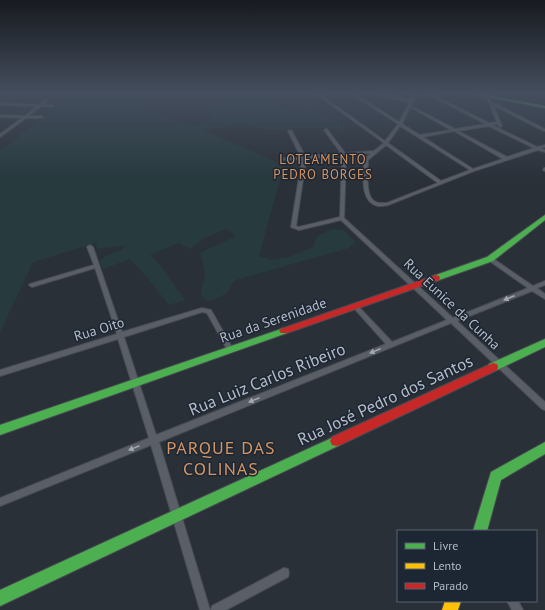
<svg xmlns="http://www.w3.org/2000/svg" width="545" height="610" font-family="'PT Sans',sans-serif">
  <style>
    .green { fill: #273a3e }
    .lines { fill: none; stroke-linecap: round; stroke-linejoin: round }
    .street-casing { stroke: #484c53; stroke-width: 2 }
    .fast-casing { stroke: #484c53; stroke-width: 2 }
    .slow-casing { stroke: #484c53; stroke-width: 2 }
    .jam-casing { stroke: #484c53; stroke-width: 2 }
    .street { fill: #5a5e66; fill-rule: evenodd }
    .fast { fill: #4caf50; fill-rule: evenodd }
    .slow { fill: #ffc107; fill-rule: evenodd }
    .jam { fill: #c62828; fill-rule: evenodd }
    .oneway { fill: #a2a9b5 }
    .labels { text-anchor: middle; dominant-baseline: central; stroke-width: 3; stroke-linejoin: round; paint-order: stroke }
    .far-neighbourhood-label { font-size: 13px; letter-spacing: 1px; fill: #d59563; stroke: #1d2633 }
    .street-label { font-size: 14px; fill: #b4bcc9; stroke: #1d2633 }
    .near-street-label { font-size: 17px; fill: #b4bcc9; stroke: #1d2633 }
    .near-neighbourhood-label { font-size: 18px; letter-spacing: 1px; fill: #d59563; stroke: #1d2633 }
  </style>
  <rect width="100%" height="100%" fill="#2a3038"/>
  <path class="green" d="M 76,93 L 143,93 L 160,95 L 143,106 L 192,127 L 211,120 L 212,118 L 204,109 L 221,93 L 259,93 C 270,106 289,109 305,112 L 301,103 L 288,94 L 304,94 L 301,99 L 316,112 L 332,118 L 348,131 L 322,127 L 270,130 L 241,124 L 211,128 L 204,131 L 284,165 L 259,256 L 272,260 L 289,257 L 313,247 L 317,236 L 333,229 L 343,230 L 356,242 L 349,248 L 236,280 C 231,283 232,287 228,291 C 223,297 215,299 208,301 C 195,295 204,286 205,275 C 205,268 202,259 200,253 L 236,236 L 226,229 L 203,239 L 190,249 L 179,243 L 150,255 L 161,266 L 185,300 L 169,305 L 147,277 L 130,259 L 103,269 L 99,261 L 106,256 L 122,250 L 125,245 L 97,249 L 96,243 L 33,262 L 0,332 L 0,151 L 55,108 Z"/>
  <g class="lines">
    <g class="street-casing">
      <path id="street" d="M 315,93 L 318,93 L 385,141 L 398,124 L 350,93 L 354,93 L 399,122 L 410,102 L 370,93 L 377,93 L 411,100 L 414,93 L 417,93 L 411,106 L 455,129 L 486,124 L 425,93 L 429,93 L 489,123 L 497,122 L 489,103 L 483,93 L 486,93 L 492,102 L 545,129 L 545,131 L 544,131 L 493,105 L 502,126 L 499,127 L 498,124 L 492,125 L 537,147 L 545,145 L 545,147 L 541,148 L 545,150 L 545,152 L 538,150 L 474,171 L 388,205 C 385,206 381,206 378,206 C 359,202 364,174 364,160 L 371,153 L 346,155 L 344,218 L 453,318 L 528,288 L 488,260 L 487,259 L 488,258 L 492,258 L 533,286 L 545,281 L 545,285 L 537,288 L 545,294 L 545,299 L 532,291 L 457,321 L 545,402 L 545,410 L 542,409 L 451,323 L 159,442 L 210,610 L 200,610 L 151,445 L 0,506 L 0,498 L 149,438 L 118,339 L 0,376 L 0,370 L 117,334 L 95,268 L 32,287 L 29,285 L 30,284 L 94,265 L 87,247 L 90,245 L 93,247 L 122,332 L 202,308 L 211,310 L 233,349 L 232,351 L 228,351 L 207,313 L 202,312 L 124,337 L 156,435 L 386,344 L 353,307 L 352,306 L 353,305 L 357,305 L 392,342 L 447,320 L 341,220 L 299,230 L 291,227 L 302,159 L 285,160 L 283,159 L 285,158 L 301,157 L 288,131 L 289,130 L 292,131 L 305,156 L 341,153 L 324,130 L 326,129 L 327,129 L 345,153 L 374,151 L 384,143 ZM 410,107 L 451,130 L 420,135 L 402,124 ZM 400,126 L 470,170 L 441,181 L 388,143 ZM 489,126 L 534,148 L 507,157 L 458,131 ZM 454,131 L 503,159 L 473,169 L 423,137 ZM 386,145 L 438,183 L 387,203 C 383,203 378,204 374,201 C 365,195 368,170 368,160 ZM 342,156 L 340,217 L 299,227 L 296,226 L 306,159 Z
        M 46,99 L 48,100 L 43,105 L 53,105 L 54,107 L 41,106 L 28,116 L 41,116 L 43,117 L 42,118 L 26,118 L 0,137 L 0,134 L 22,118 L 0,117 L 0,115 L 25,116 L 37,106 L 0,105 L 0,103 L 39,105 Z
        M 544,168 L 545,168 L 545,171 L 543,170 Z
        M 284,568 L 288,569 L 289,573 L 288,577 L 226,610 L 211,610 L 212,606 Z
        M 507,601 L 518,601 L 523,610 L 512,610 Z"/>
    </g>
    <g class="fast-casing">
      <path id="fast" d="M 465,93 L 476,93 L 545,106 L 545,108 Z
        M 545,215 L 545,220 L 493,261 L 439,280 L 436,281 L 432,278 L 433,276 L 487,257 Z
        M 284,328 L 287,329 L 289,331 L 287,333 L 0,435 L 0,425 Z
        M 545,339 L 545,347 L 497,370 L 493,371 L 489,370 L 488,367 L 489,364 Z
        M 336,436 L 340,437 L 342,441 L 340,445 L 0,606 L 0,590 Z
        M 545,442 L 545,454 L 501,480 L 487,531 L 473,531 L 491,472 Z"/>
    </g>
    <g class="slow-casing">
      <path id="slow" d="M 445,601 L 461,601 L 458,610 L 442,610 Z"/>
    </g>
    <g class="jam-casing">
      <path id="jam" d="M 436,275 L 439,276 L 440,278 L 439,280 L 287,333 L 281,333 L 279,331 L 281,329 Z
        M 493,363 L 497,364 L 498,367 L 497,370 L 340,445 L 336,446 L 332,445 L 330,441 L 332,437 Z"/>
    </g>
    <use href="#street" class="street"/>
    <use href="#fast" class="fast"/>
    <use href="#slow" class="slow"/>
    <use href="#jam" class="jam"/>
  </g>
  <defs><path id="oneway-solid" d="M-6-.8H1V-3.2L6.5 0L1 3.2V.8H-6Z"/></defs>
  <g class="oneway">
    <use href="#oneway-solid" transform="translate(509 298) rotate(158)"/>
    <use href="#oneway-solid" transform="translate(375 351) rotate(158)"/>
    <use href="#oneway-solid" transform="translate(254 400) rotate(158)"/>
    <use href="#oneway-solid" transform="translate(134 448) rotate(158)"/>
  </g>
  <linearGradient id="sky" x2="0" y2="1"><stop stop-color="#171a1f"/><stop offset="0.52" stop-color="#444e5e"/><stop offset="1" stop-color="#444e5e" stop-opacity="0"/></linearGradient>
  <rect width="545" height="179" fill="url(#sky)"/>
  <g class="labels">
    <g class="far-neighbourhood-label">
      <text x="323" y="159">LOTEAMENTO<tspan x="323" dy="15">PEDRO BORGES</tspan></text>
    </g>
    <g class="street-label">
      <text transform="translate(452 304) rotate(43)">Rua Eunice da Cunha</text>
      <text transform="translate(273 320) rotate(-19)">Rua da Serenidade</text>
      <text transform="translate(99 329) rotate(-17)">Rua Oito</text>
    </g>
    <g class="near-street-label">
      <text transform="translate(267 379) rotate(-22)">Rua Luiz Carlos Ribeiro</text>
      <text transform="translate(385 400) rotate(-25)">Rua José Pedro dos Santos</text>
    </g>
    <g class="near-neighbourhood-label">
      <text x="221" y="447">PARQUE DAS<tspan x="221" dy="21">COLINAS</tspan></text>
    </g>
  </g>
  <rect x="397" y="530" width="140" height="72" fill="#1d2633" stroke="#59626f"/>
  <rect x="405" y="543" width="20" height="6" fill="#4caf50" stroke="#59626f"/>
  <text x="433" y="550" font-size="12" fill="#b4bcc9">Livre</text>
  <rect x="405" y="563" width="20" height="6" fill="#ffc107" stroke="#59626f"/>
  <text x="433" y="570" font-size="12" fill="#b4bcc9">Lento</text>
  <rect x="405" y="583" width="20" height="6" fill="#c62828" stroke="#59626f"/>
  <text x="433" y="590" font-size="12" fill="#b4bcc9">Parado</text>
</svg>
